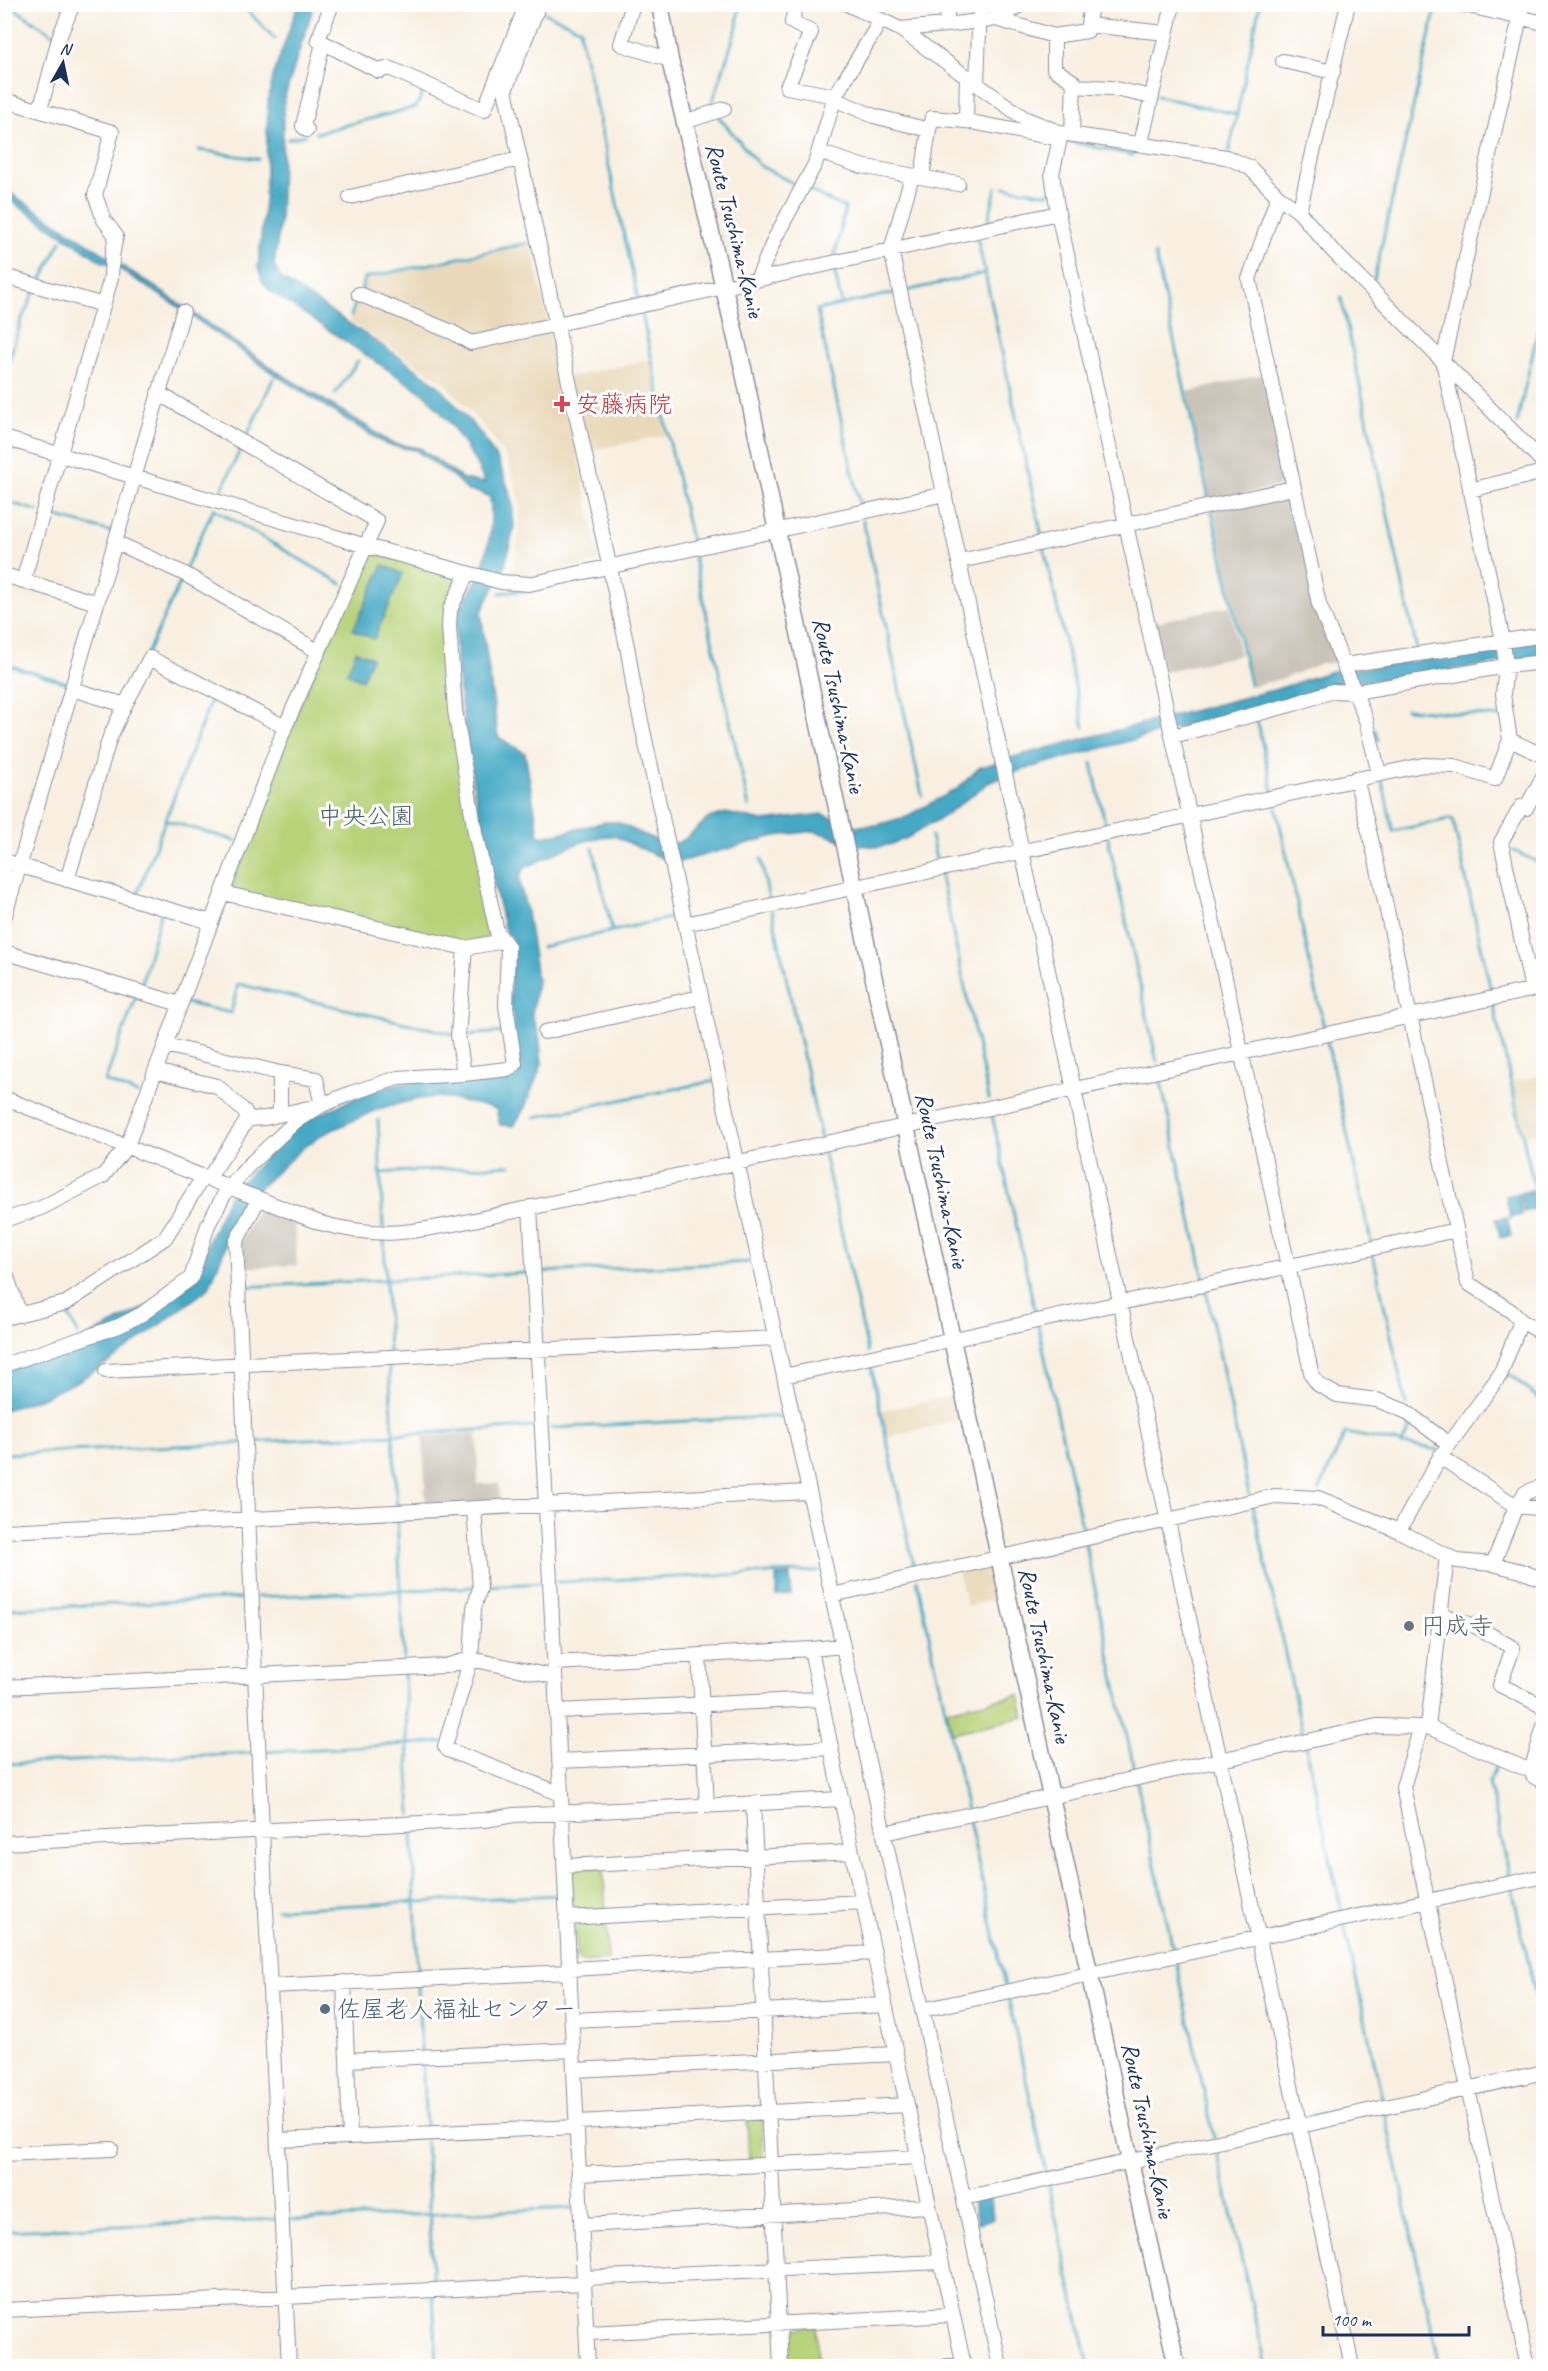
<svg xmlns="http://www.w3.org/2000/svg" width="1548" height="2371" font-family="Caveat,'Klee One',sans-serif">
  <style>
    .built { fill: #e9d9ba }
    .industrial { fill: #c9c3b8 }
    .green { fill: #b7d278; stroke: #69806b; stroke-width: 1.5 }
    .water { fill: #45a9c4; stroke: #306c91; stroke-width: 1.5 }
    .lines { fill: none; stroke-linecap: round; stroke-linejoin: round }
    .stream { stroke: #45a9c4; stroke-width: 3 }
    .minor-casing { stroke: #8a8f9f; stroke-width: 16 }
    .major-casing { stroke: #8a8f9f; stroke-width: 19 }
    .minor { stroke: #fff; stroke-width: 14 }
    .major { stroke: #fff; stroke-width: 16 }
    .health-dot { fill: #e0444e; stroke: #fff; stroke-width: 2 }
    .worship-dot { fill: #6b7280; stroke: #fff; stroke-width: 2 }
    .service-dot { fill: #5c6f8a; stroke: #fff; stroke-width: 2 }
    .labels { text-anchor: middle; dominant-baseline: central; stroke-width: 6; stroke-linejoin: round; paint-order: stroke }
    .street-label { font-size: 24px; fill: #1b2f5e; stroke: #fff }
    .health-label { font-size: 24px; fill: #be3a42; stroke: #fff; text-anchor: start }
    .park-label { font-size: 24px; fill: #4a6066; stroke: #fff }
    .worship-label { font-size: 24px; fill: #5b616d; stroke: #fff; text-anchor: start }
    .service-label { font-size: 24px; fill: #4e5e75; stroke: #fff; text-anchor: start }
  </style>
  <rect width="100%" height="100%" fill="#fff"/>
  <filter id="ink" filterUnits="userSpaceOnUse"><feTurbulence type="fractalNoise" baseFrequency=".0167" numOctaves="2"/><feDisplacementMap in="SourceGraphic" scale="12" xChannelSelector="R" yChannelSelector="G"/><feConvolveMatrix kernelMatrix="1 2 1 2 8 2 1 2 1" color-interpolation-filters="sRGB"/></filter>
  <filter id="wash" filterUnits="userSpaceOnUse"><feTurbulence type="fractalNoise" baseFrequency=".008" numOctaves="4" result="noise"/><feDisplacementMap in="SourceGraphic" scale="24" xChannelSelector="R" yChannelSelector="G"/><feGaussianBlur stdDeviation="1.35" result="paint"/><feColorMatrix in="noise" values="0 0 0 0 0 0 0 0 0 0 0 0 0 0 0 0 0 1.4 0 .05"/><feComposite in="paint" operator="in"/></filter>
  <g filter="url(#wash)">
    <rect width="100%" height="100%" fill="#f8efe0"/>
    <path class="built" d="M 531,244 L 560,379 L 650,360 L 666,435 L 577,453 L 600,562 L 532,576 L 511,573 L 517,554 L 520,506 L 514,478 L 505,455 L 489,433 L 444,382 L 350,321 L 366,280 Z
      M 1543,1075 L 1543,1131 L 1524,1135 L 1513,1082 Z
      M 954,1395 L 959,1420 L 888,1437 L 882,1411 Z
      M 991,1565 L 998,1598 L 967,1606 L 958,1570 Z"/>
    <path class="industrial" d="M 1264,374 L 1289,484 L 1211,501 L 1187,392 Z
      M 1287,494 L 1292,496 L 1336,660 L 1334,663 L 1321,663 L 1285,678 L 1252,686 L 1214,509 Z
      M 1230,606 L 1240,655 L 1163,672 L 1152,623 Z
      M 260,1205 L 294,1219 L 297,1265 L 239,1268 L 238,1247 Z
      M 477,1433 L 478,1484 L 499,1483 L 500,1505 L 426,1509 L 423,1436 Z"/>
    <path class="green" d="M 371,553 L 459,577 L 445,626 L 495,935 L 466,944 L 230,892 L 296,713 L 368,554 Z
      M 1019,1695 L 1024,1717 L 952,1733 L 947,1710 Z
      M 603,1867 L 606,1911 L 580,1913 L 574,1908 L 572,1873 L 576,1868 Z
      M 606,1918 L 608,1960 L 582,1962 L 577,1958 L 575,1924 Z
      M 747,2118 L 762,2119 L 763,2156 L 758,2161 L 749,2161 Z
      M 816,2326 L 818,2366 L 787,2366 L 784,2330 Z"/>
    <path class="water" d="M 298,5 L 314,5 L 284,99 L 280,222 L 274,266 L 281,278 L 401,358 L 439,386 L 482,435 L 499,462 L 512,499 L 514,528 L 505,566 L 481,613 L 498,737 L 525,753 L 539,835 L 543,837 L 605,822 L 617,822 L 660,842 L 677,843 L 685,839 L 709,818 L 726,813 L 763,821 L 822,814 L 856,826 L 877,825 L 905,817 L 957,789 L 979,768 L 1020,755 L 1277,689 L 1332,671 L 1392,665 L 1543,640 L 1543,657 L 1334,686 L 1021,770 L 988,783 L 946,815 L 907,838 L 892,844 L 879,847 L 857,845 L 814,831 L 775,836 L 679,862 L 666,860 L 614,836 C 583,837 552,855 525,868 L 520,875 L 520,883 L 527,913 L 535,964 L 537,981 L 532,1015 L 539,1034 L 542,1064 L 525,1107 L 514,1126 L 500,1125 L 496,1109 L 491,1107 L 439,1097 L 418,1099 L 378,1109 L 324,1134 L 305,1146 L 255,1192 L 227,1243 L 209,1288 L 118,1356 L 78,1381 L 42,1398 L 5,1410 L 5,1371 L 70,1346 L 195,1281 L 200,1274 L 208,1243 L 230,1194 L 293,1129 L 313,1117 L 369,1092 L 389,1086 L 417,1081 L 513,1074 L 520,1068 L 510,1001 L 512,938 L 505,931 C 488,861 473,792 464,721 C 459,690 454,656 456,625 C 457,608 465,599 474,585 C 489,557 493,527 490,497 L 478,492 L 468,491 L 455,478 L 415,450 L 387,445 L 275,375 L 180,308 L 118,268 L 101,261 L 5,197 L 4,189 L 154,286 L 278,372 L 368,427 L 391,443 L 420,448 L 463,479 L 485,483 L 476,463 L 453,427 L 427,396 L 270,291 L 262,281 L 258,267 L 265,198 L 268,101 L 273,76 Z
      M 383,565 L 403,574 L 374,639 L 353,630 Z
      M 356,651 L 372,658 L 362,680 L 347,673 Z
      M 1532,1190 L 1536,1209 L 1524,1212 L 1520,1193 Z
      M 1518,1193 L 1522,1215 L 1510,1218 L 1506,1196 Z
      M 1507,1217 L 1511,1236 L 1500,1238 L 1496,1219 Z
      M 790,1575 L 791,1595 L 777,1596 L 776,1576 Z
      M 991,2197 L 993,2219 L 977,2223 L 973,2201 Z"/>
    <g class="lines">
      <path class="stream" d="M 7,4 L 56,36
        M 241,4 L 275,39
        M 545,13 L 581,29 L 580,34 L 638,299
        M 1152,65 L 1158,37
        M 1157,96 L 1235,114
        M 710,105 L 712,104 L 737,27 L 739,4
        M 693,111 L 709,106
        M 718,116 L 759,165 L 798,186
        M 316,133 L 416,107 L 425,88
        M 288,139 L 305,135
        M 1067,141 L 1133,155 L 1135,148
        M 199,150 L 258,159
        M 1229,152 L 1260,4
        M 1004,187 L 1049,194 L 1049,191
        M 808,190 L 845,208 L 835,255
        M 988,222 L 996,187
        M 1155,254 L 1209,500
        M 834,269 L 842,305
        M 985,273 L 1042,537
        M 1374,279 L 1436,7
        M 41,281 L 61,241
        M 361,290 L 365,278 L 528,243
        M 906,291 L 985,273 L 977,237
        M 1341,298 L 1417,651
        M 641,310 L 691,540
        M 351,316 L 357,298
        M 4,377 L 21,321 L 35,290
        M 335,394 L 358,361
        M 1517,423 L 1544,303
        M 245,440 L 273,379
        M 220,494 L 241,448
        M 4,501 L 38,511
        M 860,506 L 817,310 L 894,293
        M 214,509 L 342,584
        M 1212,511 L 1250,684
        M 47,514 L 112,532
        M 863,520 L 922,795
        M 1044,548 L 1084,727
        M 694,558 L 749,807
        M 185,570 L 214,508
        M 572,581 L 602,576
        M 500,593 L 527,590
        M 147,654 L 182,578
        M 4,664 L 68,683
        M 1406,709 L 1502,717
        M 1257,720 L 1273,792
        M 1375,730 L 1378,740
        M 1092,763 L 1106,828
        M 1382,780 L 1393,831 L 1450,819 L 1453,820 L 1491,991
        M 1275,802 L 1324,1028
        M 165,820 L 236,841
        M 931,836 L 937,864
        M 1108,838 L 1157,1062
        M 593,848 L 612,930
        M 1514,851 L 1544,865
        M 761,859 L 769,901
        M 940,873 L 989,1099
        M 137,895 L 213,694
        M 772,911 L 821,1139
        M 542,947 L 678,916
        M 140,989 L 161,912
        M 136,997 L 105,1081 L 138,1094
        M 186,1003 L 231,1013 L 238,984 L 453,1034
        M 1493,1003 L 1544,1230
        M 463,1035 L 505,1032
        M 1327,1041 L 1371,1242
        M 1160,1078 L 1204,1279
        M 992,1115 L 1036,1316
        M 535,1117 L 714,1081
        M 378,1120 L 383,1228
        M 823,1149 L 868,1352
        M 380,1173 L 511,1165
        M 384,1239 L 389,1352
        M 1373,1254 L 1406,1404
        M 540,1272 L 753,1262
        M 241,1287 L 527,1273
        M 1206,1290 L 1249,1494
        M 65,1308 L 78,1334
        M 1038,1325 L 1083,1532
        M 389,1362 L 397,1508
        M 870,1362 L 915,1571
        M 1505,1379 L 1509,1374 L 1544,1403
        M 551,1428 L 787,1416
        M 250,1442 L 536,1427
        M 1401,1445 L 1408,1432 L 1410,1421
        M 4,1454 L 241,1443
        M 1319,1491 L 1345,1433 L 1438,1450
        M 1253,1506 L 1303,1736
        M 397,1517 L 404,1664
        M 1085,1543 L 1135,1773
        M 917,1580 L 967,1810
        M 557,1582 L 820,1571
        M 485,1586 L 543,1583
        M 257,1597 L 475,1587
        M 4,1609 L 248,1598
        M 404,1673 L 411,1815
        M 1306,1746 L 1342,1913
        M 264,1752 L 443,1742
        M 1497,1762 L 1489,1783 L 1510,1877
        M 4,1764 L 254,1753
        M 1137,1782 L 1173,1949
        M 969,1820 L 1005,1986
        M 412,1831 L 418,1974
        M 1512,1888 L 1544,2033
        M 277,1909 L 558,1895
        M 1344,1924 L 1383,2102
        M 1176,1961 L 1214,2138
        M 418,1984 L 421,2052
        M 1008,1997 L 1047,2176
        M 422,2062 L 426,2126
        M 1385,2113 L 1440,2366
        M 1302,2118 L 1357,2106
        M 426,2142 L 433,2287
        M 1216,2147 L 1266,2366
        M 1048,2184 L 1089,2366
        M 291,2220 L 573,2208
        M 4,2231 L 278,2219
        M 433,2295 L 437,2366
        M 478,2366 L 578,2362"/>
    </g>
  </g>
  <g filter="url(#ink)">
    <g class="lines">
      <g class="minor-casing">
        <path id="minor" d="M 332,4 L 318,40 L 379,71 L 389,68 L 484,110 L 527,4
          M 539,4 L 505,90 L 628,651 L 634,689 L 1000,2366
          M 633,4 L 621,44 L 670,60
          M 796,4 L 792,22 L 811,32 L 787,87 L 835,96
          M 847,4 L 900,29 L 1024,118 L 1061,133 L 1213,155 L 1226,157 L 1249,167 L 1278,196 L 1299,212 L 1332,250 L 1544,463
          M 948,4 L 946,25 L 996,19 L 1054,36 L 1087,31 L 1091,4
          M 1460,4 L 1544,23
          M 996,19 L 1022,4
          M 1088,25 L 1166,33
          M 900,29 L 946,25
          M 1054,36 L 1054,69 L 1074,82 L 1072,135
          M 1283,61 L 1333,72
          M 977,84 L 980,4
          M 1074,86 L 1111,88 L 1152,97
          M 834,99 L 874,116 L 929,130 L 932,118 L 966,121 L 1054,138
          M 4,100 L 112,132 L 95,195 L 104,220 L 116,236 L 112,256 L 111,278 L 23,581
          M 40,110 L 60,35 L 73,4
          M 966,121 L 967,76
          M 684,122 L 724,109
          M 307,130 L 303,126 L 323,43
          M 1060,139 L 1052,174 L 1058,213 L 1312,1376 L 1319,1385 L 1337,1395 L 1377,1400 L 1405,1411 L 1449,1444
          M 1141,143 L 1173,4
          M 819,152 L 861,166 L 958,184
          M 912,176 L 891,250 L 1352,2366
          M 922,177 L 929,130
          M 1278,196 L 1249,279 L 1319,604 L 1366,720 L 1379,774
          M 350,197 L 520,159
          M 1299,212 L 1348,4
          M 4,276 L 103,305
          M 758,278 L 775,238 L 815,164 L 835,96 L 881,20
          M 359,294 L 452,332 L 471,343 L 1058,213
          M 4,438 L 366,546 L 501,582 L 529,584 L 945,494
          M 1470,490 L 1544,472
          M 115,542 L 183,573 L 319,652
          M 960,561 L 1293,488
          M 4,575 L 97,603
          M 1345,665 L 1544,635
          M 72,689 L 125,705 L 150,658 L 285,727
          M 1173,736 L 1294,704 L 1333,691 L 1355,692 L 1506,666 L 1544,662
          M 1510,740 L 1544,756
          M 1356,778 L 1376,860 L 1468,1283 L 1511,1311 L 1521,1321 L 1544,1334
          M 4,861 L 211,922
          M 67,880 L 110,737 L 125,705
          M 223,893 L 465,948 L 504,941
          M 4,918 L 183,312
          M 685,924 L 1423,765 L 1455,766 L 1495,779 L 1510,740 L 1503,694 L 1506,666 L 1503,641 L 1443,361 L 1523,4
          M 4,952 L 180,1004
          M 1532,989 L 1501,842 L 1521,807 L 1526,808 L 1544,775
          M 545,1032 L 700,997
          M 155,1071 L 217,1086 L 245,1112 L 248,1119 L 265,1118 L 322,1105 L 316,1079 L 280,1073 L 165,1045
          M 464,1074 L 508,1069 L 515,1064 L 506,1006 L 508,947 L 497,932 L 475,832 L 455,710 L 449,626 L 450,610 L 467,574
          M 4,1098 L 320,1223 C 379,1239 411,1233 469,1221 L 1544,987
          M 280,1114 L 280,1073
          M 208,1179 L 248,1119
          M 258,1200 L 236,1242 L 262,1831 L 289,2366
          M 530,1207 L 557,1711 L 588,2366
          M 4,1220 L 41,1208 L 103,1176 L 127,1146 L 285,727 L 377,521 L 158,393
          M 4,1269 L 20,1315
          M 4,1318 L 66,1303 L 165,1238 L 203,1177
          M 1521,1321 L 1500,1375 L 1440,1457 L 1516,1506 L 1537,1508
          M 4,1365 L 119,1326 L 142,1314 L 191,1278 L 208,1225 L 225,1193 L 249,1165 L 296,1121 L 322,1105 L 351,1093 L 398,1078 L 464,1074 L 458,1035 L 465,948
          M 106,1371 L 775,1338
          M 784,1376 L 1456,1230
          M 474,1509 L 480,1588 L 474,1608 L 471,1659 L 445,1746 L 448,1750 L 561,1794
          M 4,1531 L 808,1492
          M 1399,1531 L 1440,1457
          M 1493,1564 L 1516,1506 L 1525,1493 L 1544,1485
          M 832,1595 L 1275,1496 L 1318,1498 L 1399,1531 L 1457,1561 L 1493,1564 L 1521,1571 L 1544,1580
          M 1441,1614 L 1477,1627 L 1513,1648 L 1500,1685 L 1544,1707
          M 811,1649 L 843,1646
          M 699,1655 L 707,1806
          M 554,1663 L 811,1649 L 852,1852 L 964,2366
          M 4,1687 L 445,1666 L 471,1659 L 555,1677
          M 557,1711 L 820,1699
          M 1428,1727 L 1447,1555
          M 559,1761 L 832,1748
          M 1531,1771 L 1544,1726
          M 753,1804 L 781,2366
          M 884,1833 L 1377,1726 L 1421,1727
          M 4,1843 L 485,1820 L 514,1815 L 842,1799
          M 564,1866 L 852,1852
          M 566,1918 L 863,1902
          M 569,1969 L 874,1953
          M 344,1982 L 350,2137
          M 270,1986 L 569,1972
          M 922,2010 L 1544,1876
          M 572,2020 L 885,2005
          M 347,2060 L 573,2050
          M 574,2070 L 896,2054
          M 577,2122 L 907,2105
          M 1300,2126 L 1544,2072
          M 279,2140 L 577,2127
          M 4,2154 L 111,2149
          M 579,2174 L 919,2157
          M 964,2198 L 1299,2124
          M 582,2225 L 929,2206
          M 584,2278 L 941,2262
          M 4,2310 L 584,2283
          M 587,2333 L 953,2315
          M 947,2366 L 964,2366
          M 1528,2366 L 1403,1787 L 1421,1727 L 1428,1727 L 1531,1771 L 1533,1776 L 1544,1782"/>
      </g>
      <g class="major-casing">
        <path id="major" d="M 660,4 L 670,60 L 743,368 L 777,531 L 1130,2161 L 1177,2366"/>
      </g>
      <use href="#minor" class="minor"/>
      <use href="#major" class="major"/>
    </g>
  </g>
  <path class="health-dot" d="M559 395h6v6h6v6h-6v6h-6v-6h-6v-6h6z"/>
  <circle class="worship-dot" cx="1409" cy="1626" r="6"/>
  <circle class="service-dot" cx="325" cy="2009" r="6"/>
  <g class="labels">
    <g class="street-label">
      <text transform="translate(735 230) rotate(76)">Route Tsushima-Kanie</text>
      <text transform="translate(839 705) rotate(78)">Route Tsushima-Kanie</text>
      <text transform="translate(942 1180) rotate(78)">Route Tsushima-Kanie</text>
      <text transform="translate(1045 1655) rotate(78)">Route Tsushima-Kanie</text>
      <text transform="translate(1148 2130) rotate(78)">Route Tsushima-Kanie</text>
    </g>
    <g class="health-label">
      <text x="576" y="404">安藤病院</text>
    </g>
    <g class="park-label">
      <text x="366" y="816">中央公園</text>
    </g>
    <g class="worship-label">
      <text x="1421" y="1626">円成寺</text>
    </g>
    <g class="service-label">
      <text x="337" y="2009">佐屋老人福祉センター</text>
    </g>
  </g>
  <rect width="1548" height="2371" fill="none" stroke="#fff" stroke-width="24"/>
  <g transform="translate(63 63) rotate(9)" stroke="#ffffff" stroke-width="4.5" paint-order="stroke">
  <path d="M0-4.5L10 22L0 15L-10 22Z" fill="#1b2f5e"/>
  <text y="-9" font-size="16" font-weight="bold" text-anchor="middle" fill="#1b2f5e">N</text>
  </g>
  <path d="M1323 2326v9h146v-9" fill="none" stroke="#1b2f5e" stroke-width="3"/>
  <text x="1332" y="2326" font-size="18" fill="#1b2f5e" stroke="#ffffff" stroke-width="4.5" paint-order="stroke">100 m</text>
</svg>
